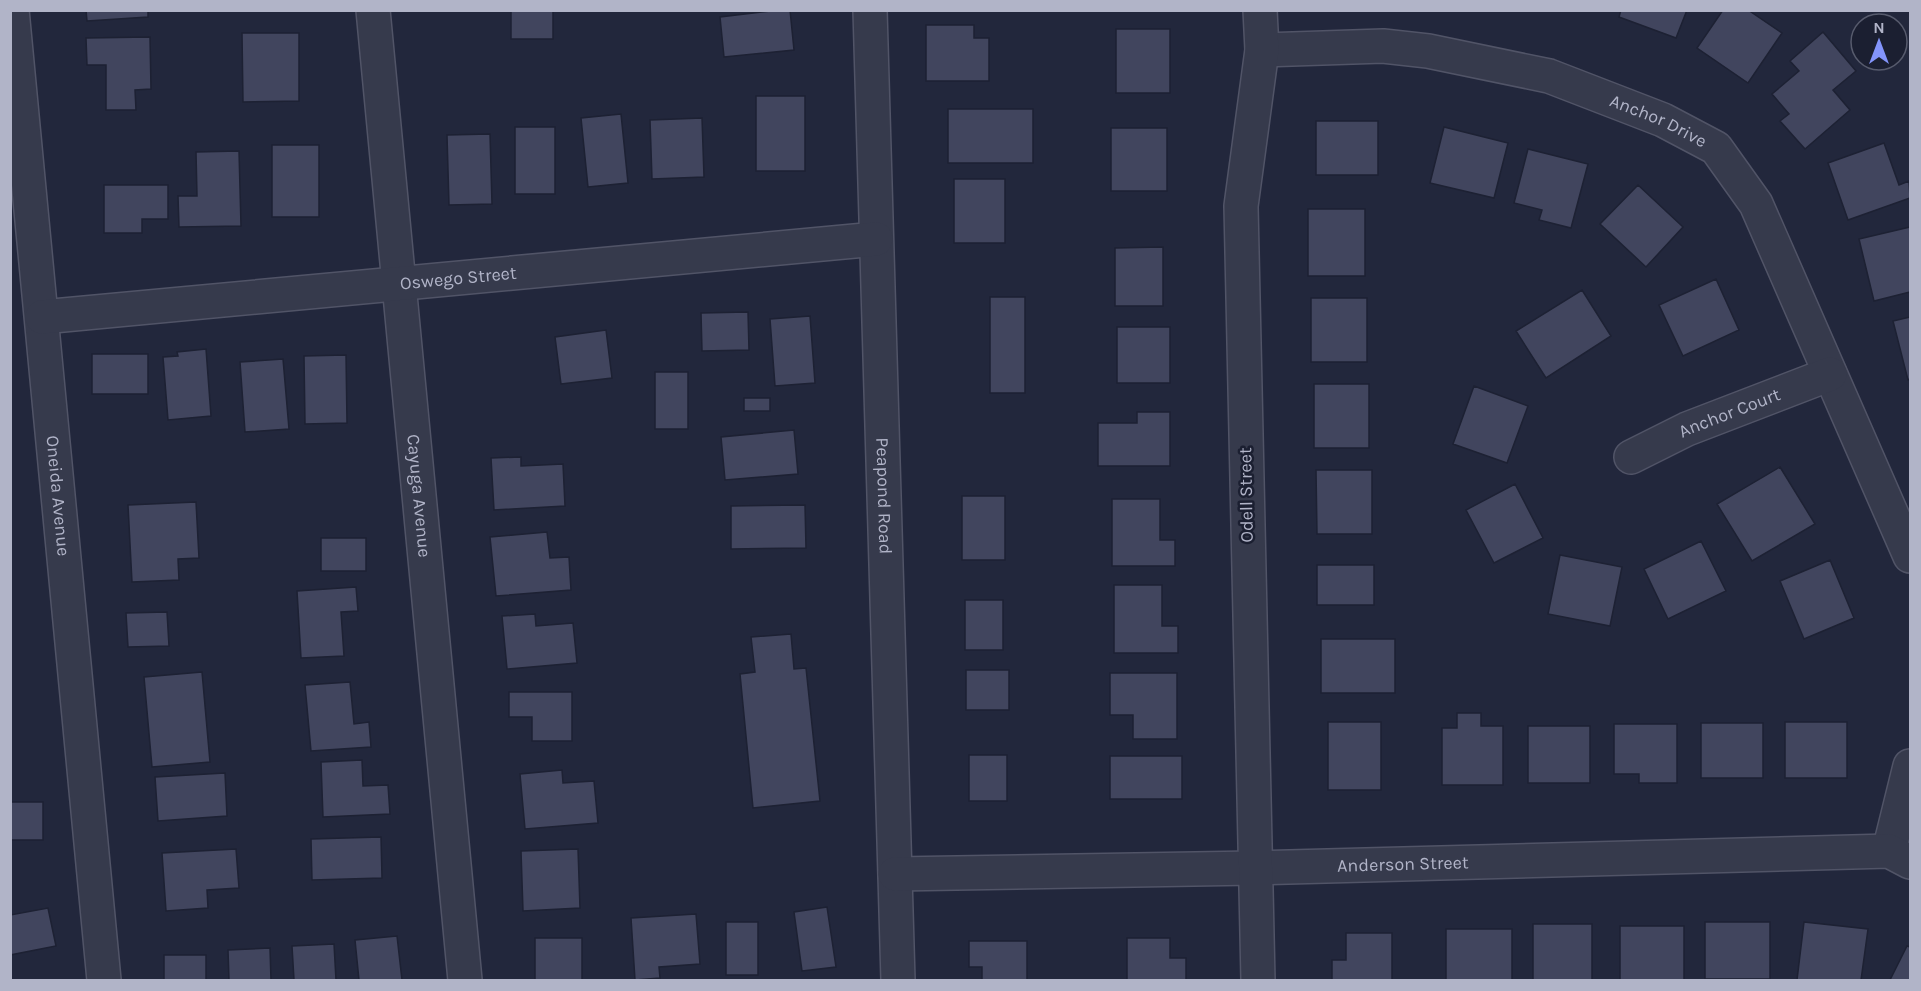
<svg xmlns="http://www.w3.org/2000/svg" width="1921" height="991" font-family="Karla,sans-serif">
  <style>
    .building { fill: #41455e; stroke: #1d2133; stroke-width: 1.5 }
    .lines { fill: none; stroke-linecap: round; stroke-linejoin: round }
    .minor-casing { stroke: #515467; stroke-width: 36 }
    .minor { stroke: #363a4c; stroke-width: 33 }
    .labels { text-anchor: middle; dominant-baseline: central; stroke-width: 5; stroke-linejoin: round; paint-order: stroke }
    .street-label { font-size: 18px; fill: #b1b4c8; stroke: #1b1f31 }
  </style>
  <rect width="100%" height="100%" fill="#22273c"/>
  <path class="building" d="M 86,10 L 148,10 L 148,17 L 87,21 Z
    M 511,10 L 553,10 L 553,39 L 511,39 Z
    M 779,10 L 790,10 L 794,50 L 724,57 L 720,17 Z
    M 1621,10 L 1687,10 L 1676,38 L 1619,17 Z
    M 1723,10 L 1748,10 L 1782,33 L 1748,83 L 1697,48 Z
    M 926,25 L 974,25 L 974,38 L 989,38 L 989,81 L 926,81 Z
    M 1116,29 L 1170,29 L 1170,93 L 1116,93 Z
    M 1823,32 L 1856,71 L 1833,90 L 1850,110 L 1805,149 L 1780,121 L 1789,114 L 1772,94 L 1799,71 L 1790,61 Z
    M 242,33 L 299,33 L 299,101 L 243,102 Z
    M 150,37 L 151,89 L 135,90 L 136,110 L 106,110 L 106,65 L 87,65 L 86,38 Z
    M 756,96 L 805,96 L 805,171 L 756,171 Z
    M 948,109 L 1033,109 L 1033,163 L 948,163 Z
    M 621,114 L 628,183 L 588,187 L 581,118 Z
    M 702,118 L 704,177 L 652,179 L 650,120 Z
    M 1316,121 L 1378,121 L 1378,175 L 1316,175 Z
    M 515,127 L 555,127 L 555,194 L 515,194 Z
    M 1444,127 L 1508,143 L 1494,198 L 1430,183 Z
    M 1111,128 L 1167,128 L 1167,191 L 1111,191 Z
    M 490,134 L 492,204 L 449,205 L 447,135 Z
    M 1884,143 L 1899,185 L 1909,181 L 1910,198 L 1848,220 L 1828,163 Z
    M 272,145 L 319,145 L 319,217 L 272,217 Z
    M 1528,149 L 1588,164 L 1571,228 L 1539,220 L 1542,210 L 1514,203 Z
    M 239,151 L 241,226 L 179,227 L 178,196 L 197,196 L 196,152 Z
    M 954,179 L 1005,179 L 1005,243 L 954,243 Z
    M 104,185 L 168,185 L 168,219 L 142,219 L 142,233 L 104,233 Z
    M 1638,185 L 1683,227 L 1646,267 L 1600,224 Z
    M 1308,209 L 1365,209 L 1365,276 L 1308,276 Z
    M 1910,227 L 1910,292 L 1874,301 L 1859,239 Z
    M 1163,247 L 1163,306 L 1115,306 L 1115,248 Z
    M 1716,279 L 1739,330 L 1683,356 L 1659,305 Z
    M 1582,290 L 1611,336 L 1546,378 L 1516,331 Z
    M 990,297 L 1025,297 L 1025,393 L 990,393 Z
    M 1311,298 L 1367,298 L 1367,362 L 1311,362 Z
    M 748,312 L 749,350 L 702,351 L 701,313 Z
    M 810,316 L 815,383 L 775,386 L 770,319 Z
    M 1910,317 L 1910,379 L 1908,380 L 1893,321 Z
    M 1117,327 L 1170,327 L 1170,383 L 1117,383 Z
    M 606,330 L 612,378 L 561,384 L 555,337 Z
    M 206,349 L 211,416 L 168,420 L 163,357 L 178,356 L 177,352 Z
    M 92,354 L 148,354 L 148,394 L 92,394 Z
    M 346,355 L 347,423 L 305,424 L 304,356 Z
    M 283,359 L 289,429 L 245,432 L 240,362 Z
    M 655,372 L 688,372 L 688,429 L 655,429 Z
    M 1314,384 L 1369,384 L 1369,448 L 1314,448 Z
    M 1474,386 L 1528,406 L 1507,463 L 1453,444 Z
    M 744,398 L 770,398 L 770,411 L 744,411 Z
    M 1137,412 L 1170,412 L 1170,466 L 1098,466 L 1098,423 L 1137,423 Z
    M 794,430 L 798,474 L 725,480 L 721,437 Z
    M 521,457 L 521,466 L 563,464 L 565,506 L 494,510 L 491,458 Z
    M 1780,467 L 1815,524 L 1752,561 L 1717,504 Z
    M 1316,470 L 1372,470 L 1372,534 L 1317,534 Z
    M 1515,484 L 1543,538 L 1494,563 L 1466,510 Z
    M 962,496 L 1005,496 L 1005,560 L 962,560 Z
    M 1112,499 L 1160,499 L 1160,540 L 1175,540 L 1175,566 L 1112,566 Z
    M 196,502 L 199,558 L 178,559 L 179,580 L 132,582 L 128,505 Z
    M 805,505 L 806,548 L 731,549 L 731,506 Z
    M 547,532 L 550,558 L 569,557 L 571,590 L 496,596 L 490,537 Z
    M 321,538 L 366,538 L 366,571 L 321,571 Z
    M 1701,541 L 1726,591 L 1668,619 L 1644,569 Z
    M 1560,555 L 1622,567 L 1610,626 L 1548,614 Z
    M 1830,560 L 1854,618 L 1804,639 L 1780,581 Z
    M 1317,565 L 1374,565 L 1374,605 L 1317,605 Z
    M 1114,585 L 1162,585 L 1162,626 L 1178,626 L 1178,653 L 1114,653 Z
    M 356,587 L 358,611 L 341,612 L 344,656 L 301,658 L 297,591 Z
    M 965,600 L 1003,600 L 1003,650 L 965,650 Z
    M 167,612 L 169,646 L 128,647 L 126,613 Z
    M 535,614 L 536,626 L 573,623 L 577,663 L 507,669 L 502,616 Z
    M 791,634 L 794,669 L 806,668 L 820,801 L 753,808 L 740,674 L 755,672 L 751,637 Z
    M 1321,639 L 1395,639 L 1395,693 L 1321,693 Z
    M 966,670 L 1009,670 L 1009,710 L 966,710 Z
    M 202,672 L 210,762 L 152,767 L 144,677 Z
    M 1110,673 L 1177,673 L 1177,739 L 1133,739 L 1133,715 L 1110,715 Z
    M 350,682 L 354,724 L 369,722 L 371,747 L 311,751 L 305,685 Z
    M 509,692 L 572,692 L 572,741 L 532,741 L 532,717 L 509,717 Z
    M 1457,713 L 1481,713 L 1481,726 L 1503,726 L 1503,785 L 1442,785 L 1442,728 L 1457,728 Z
    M 1328,722 L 1381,722 L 1381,790 L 1328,790 Z
    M 1785,722 L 1847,722 L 1847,778 L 1785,778 Z
    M 1701,723 L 1763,723 L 1763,778 L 1701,778 Z
    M 1614,724 L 1677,724 L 1677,783 L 1639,783 L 1639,774 L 1614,774 Z
    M 1528,726 L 1590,726 L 1590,783 L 1528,783 Z
    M 969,755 L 1007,755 L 1007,801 L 969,801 Z
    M 1110,756 L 1182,756 L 1182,799 L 1110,799 Z
    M 362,760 L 363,786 L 388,785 L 390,814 L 323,817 L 321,762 Z
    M 562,770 L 563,783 L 594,781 L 598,823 L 525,829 L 520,774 Z
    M 225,773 L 227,816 L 158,821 L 155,777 Z
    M 10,802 L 43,802 L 43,840 L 10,840 Z
    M 381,837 L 382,878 L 312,880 L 311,839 Z
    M 236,849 L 239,888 L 207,890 L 208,908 L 166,911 L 162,853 Z
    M 578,849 L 580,908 L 523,911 L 521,851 Z
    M 827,907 L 836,967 L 802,971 L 794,912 Z
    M 48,908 L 56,946 L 10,955 L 10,915 Z
    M 696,914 L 700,964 L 659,967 L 660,978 L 635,980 L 631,918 Z
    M 726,922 L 758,922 L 758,975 L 726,975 Z
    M 1705,922 L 1770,922 L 1770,979 L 1705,979 Z
    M 1804,922 L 1868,929 L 1861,980 L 1797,980 Z
    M 1533,924 L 1592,924 L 1592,980 L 1533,980 Z
    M 1620,926 L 1684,926 L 1684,980 L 1620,980 Z
    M 1446,929 L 1512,929 L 1512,980 L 1446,980 Z
    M 1346,933 L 1392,933 L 1392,980 L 1332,980 L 1332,960 L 1346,960 Z
    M 397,936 L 402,980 L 359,980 L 355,940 Z
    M 535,938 L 582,938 L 582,980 L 535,980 Z
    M 1127,938 L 1170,938 L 1170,958 L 1186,958 L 1186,980 L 1127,980 Z
    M 969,941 L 1027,941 L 1027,980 L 982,980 L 982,967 L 969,967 Z
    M 334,944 L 336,980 L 294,980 L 292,946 Z
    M 1907,946 L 1910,947 L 1910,980 L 1890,980 Z
    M 270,948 L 271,980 L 229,980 L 228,950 Z
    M 164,955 L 206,955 L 206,980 L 164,980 Z"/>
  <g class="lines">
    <g class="minor-casing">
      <g id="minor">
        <path id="s1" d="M 12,10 L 104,980"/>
        <path id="s2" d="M 373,10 L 465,980"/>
        <path id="s3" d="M 870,10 L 898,980"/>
        <path id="s4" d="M 1262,50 L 1383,46 L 1428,51 L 1549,76 L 1663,120 L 1716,148 L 1756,204 L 1910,556"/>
        <path id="s5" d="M 42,317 L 876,239"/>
        <path id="s6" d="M 1631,457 L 1687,429 L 1830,374"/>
        <path d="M 1889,851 L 1910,766"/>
        <path id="s7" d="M 895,874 L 1254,868 L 1889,851 L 1910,862"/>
        <path d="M 1258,980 L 1241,206 L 1262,50 L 1260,10"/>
      </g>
    </g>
    <use href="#minor" class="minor"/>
  </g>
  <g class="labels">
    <g class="street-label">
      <text stroke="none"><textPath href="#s4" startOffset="408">Anchor Drive</textPath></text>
      <text stroke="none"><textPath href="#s5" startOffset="418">Oswego Street</textPath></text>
      <text stroke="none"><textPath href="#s6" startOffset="108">Anchor Court</textPath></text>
      <text stroke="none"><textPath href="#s1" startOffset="488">Oneida Avenue</textPath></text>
      <text transform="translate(1246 495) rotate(-91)">Odell Street</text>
      <text stroke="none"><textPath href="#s2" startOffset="488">Cayuga Avenue</textPath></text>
      <text stroke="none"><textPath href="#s3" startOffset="486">Peapond Road</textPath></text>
      <text stroke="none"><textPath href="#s7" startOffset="508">Anderson Street</textPath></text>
    </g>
  </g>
  <rect width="1921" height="991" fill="none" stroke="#b1b4c8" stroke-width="24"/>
  <g transform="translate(1879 42)"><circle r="28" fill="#1b1f31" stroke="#575b6d" stroke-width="1.5"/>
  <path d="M0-4.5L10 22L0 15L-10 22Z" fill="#8394fb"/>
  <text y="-9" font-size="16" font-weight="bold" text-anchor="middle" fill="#b1b4c8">N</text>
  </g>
</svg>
